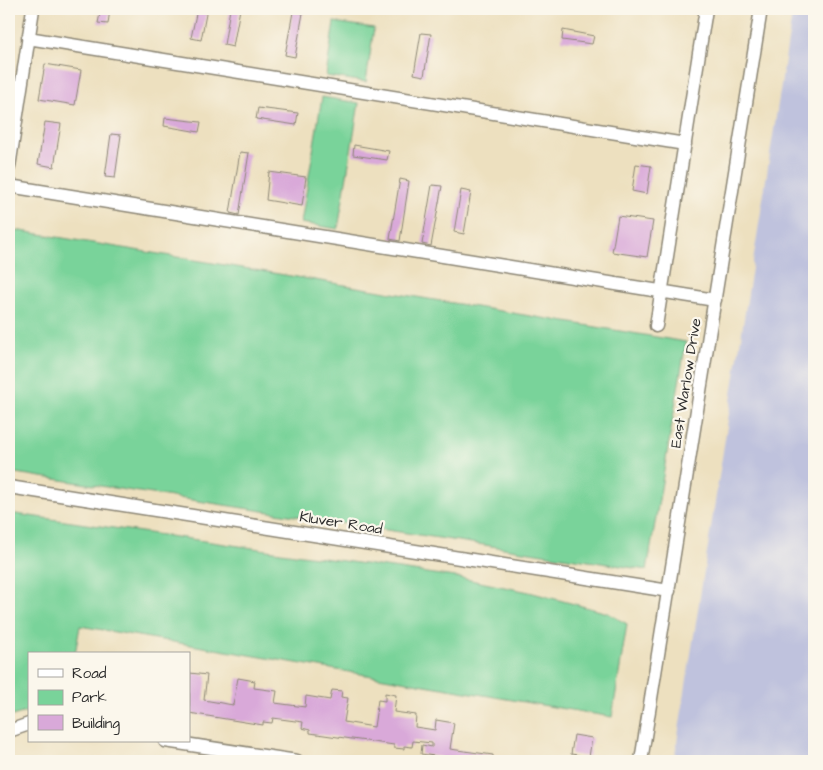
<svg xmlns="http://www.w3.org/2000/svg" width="823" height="770" font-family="'Architects Daughter',sans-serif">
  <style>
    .industrial { fill: #bfc2dd }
    .green { fill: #79d39a; stroke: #527f62 }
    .building { fill: #d9a9d9 }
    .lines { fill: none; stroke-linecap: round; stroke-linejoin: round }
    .minor-casing { stroke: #8c8675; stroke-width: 15 }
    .minor { stroke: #fff; stroke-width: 12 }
    .labels { text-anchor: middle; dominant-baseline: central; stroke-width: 4.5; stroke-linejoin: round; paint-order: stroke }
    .street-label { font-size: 15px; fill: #2b2b2b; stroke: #fbf7ec }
  </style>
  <rect width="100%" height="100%" fill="#fbf7ec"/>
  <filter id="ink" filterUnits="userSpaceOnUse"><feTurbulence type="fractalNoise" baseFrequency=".02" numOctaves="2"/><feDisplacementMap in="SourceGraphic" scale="10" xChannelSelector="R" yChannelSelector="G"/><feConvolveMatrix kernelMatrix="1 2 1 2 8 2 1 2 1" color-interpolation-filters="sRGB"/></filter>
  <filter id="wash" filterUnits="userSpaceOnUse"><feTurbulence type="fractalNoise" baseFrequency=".0096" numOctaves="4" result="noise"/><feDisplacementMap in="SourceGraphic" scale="20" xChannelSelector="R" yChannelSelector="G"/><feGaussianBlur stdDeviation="1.12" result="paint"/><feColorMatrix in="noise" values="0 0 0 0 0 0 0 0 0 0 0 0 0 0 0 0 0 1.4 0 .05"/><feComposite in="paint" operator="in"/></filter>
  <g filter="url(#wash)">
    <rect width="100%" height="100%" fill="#ede0bf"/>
    <path class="industrial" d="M 793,9 L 814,9 L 814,761 L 674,761 Z"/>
    <path class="green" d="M 334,22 L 374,28 L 366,82 L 326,76 Z
      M 322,97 L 359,103 L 338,229 L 301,223 Z
      M 9,229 L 686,342 L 647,570 L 9,472 Z
      M 9,513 L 455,577 L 529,592 L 608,613 L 627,624 L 612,717 L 80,626 L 75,654 L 29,654 L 29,711 L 9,717 Z"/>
    <g id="blocks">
      <path class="building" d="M 101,9 L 110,9 L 108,24 L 98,23 Z
        M 197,9 L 207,9 L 201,40 L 191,38 Z
        M 230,9 L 240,9 L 233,47 L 224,45 Z
        M 293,12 L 303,13 L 295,57 L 285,55 Z
        M 563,30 L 594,36 L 592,44 L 562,40 Z
        M 421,33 L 431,34 L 424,76 L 414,74 Z
        M 45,64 L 81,70 L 75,105 L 39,99 Z
        M 258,108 L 298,113 L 296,125 L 256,119 Z
        M 165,118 L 201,122 L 199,132 L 164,126 Z
        M 45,122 L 61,124 L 54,167 L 38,164 Z
        M 111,134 L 121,135 L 115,178 L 105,177 Z
        M 354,145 L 389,151 L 387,160 L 353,155 Z
        M 240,152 L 249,153 L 239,215 L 230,213 Z
        M 636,164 L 651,166 L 647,194 L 632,191 Z
        M 269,172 L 306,177 L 302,206 L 266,200 Z
        M 400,179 L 409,181 L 400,241 L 390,239 Z
        M 432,185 L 442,186 L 431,246 L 422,244 Z
        M 461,190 L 471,192 L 464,234 L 454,232 Z
        M 618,216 L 653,221 L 647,257 L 612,252 Z
        M 190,673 L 207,675 L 204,700 L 233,705 L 238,678 L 255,681 L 254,688 L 277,691 L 275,703 L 305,707 L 306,696 L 330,700 L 332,690 L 342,691 L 341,697 L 348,698 L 344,722 L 374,727 L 378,700 L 385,701 L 385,693 L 396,695 L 394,712 L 416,715 L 415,727 L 435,730 L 436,720 L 454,723 L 450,749 L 493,755 L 493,761 L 440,761 L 441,757 L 421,754 L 422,745 L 432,747 L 432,743 L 413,741 L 412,747 L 404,746 L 404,749 L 394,748 L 394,745 L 310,733 L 310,730 L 302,728 L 303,722 L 273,718 L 272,723 L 263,722 L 263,725 L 189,713 Z
        M 574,735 L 592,738 L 589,757 L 571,754 Z"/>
    </g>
  </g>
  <g filter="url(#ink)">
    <use href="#blocks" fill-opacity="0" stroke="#8c8675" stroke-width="1"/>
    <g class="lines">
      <g class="minor-casing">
        <path id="minor" d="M 28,38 L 685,144
          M 9,167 L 33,9
          M 9,186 L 715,300
          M 656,326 L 706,9
          M 9,487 L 669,591
          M 9,731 L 29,724
          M 165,741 L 297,761
          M 641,761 L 761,9"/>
      </g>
      <use href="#minor" class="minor"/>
    </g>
  </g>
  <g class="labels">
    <g class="street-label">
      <text transform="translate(686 383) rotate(-81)">East Warlow Drive</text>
      <text transform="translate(341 523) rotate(9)">Kluver Road</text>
    </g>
  </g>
  <rect width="823" height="770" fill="none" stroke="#fbf7ec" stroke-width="30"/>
  <rect x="28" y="652" width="162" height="90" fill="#fbf7ec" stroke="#a8a59f"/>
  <rect x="38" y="669" width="25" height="8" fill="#ffffff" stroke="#a8a59f"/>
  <text x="72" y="678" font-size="15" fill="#2b2b2b">Road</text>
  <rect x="38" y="690" width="25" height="15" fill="#79d39a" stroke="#a8a59f"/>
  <text x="72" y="702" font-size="15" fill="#2b2b2b">Park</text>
  <rect x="38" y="715" width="25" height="15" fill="#d9a9d9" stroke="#a8a59f"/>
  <text x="72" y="728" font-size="15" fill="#2b2b2b">Building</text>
</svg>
